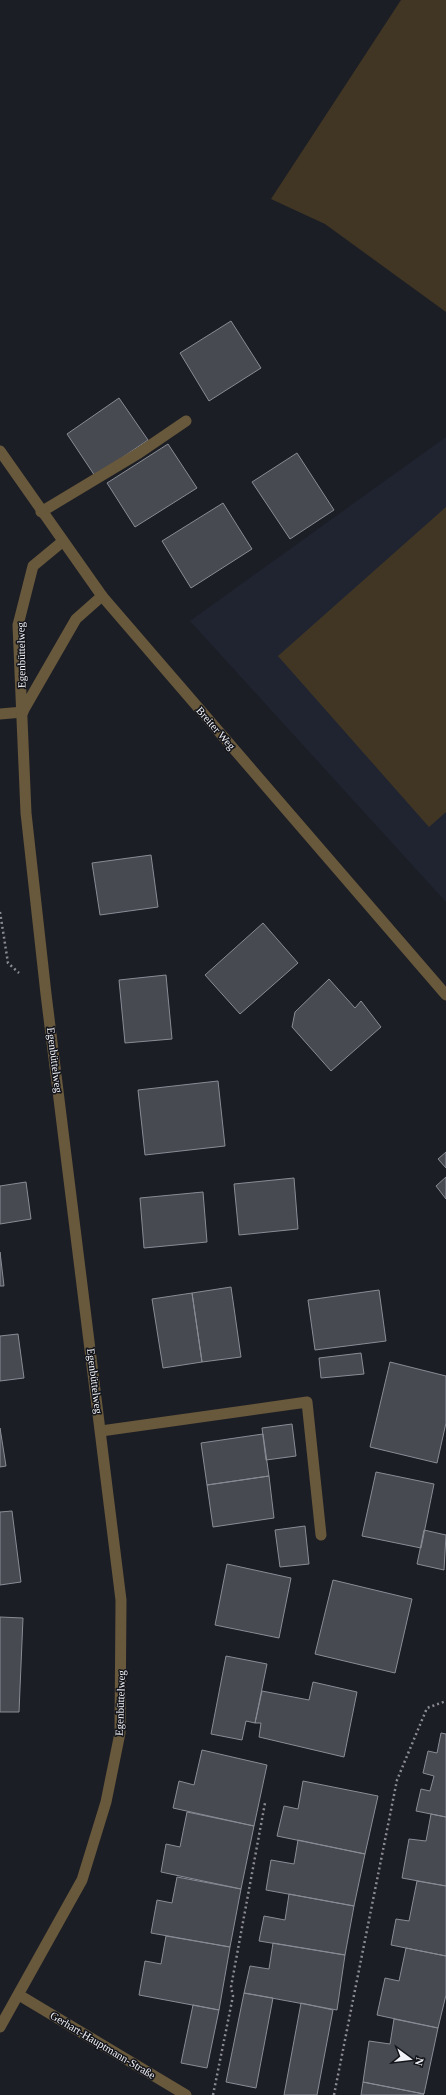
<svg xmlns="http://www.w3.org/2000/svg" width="446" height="2095" font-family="'Times New Roman',serif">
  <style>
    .built { fill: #202431 }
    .green { fill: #413623 }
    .building { fill: #484a52; stroke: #898c95 }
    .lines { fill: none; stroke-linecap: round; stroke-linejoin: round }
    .path { stroke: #8b8c92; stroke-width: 2.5; stroke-dasharray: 2 3; stroke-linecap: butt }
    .service { stroke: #68583c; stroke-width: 11 }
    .minor { stroke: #68583c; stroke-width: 11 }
    .tertiary { stroke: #68583c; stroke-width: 11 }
    .labels { text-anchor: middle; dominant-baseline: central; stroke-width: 3; stroke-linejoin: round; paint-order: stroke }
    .street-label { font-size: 11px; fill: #f2f3f8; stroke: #13151b }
  </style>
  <rect width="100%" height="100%" fill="#1c1e25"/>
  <path class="built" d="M 446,437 L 446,902 L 190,621 Z"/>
  <path class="green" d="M 401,0 L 446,0 L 446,312 L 325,224 L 271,199 Z
    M 446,507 L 446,812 L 429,827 L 278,656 Z"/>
  <path class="building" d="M 231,321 L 261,368 L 209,401 L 180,353 Z
    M 119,398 L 148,440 L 95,476 L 67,434 Z
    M 168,444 L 197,488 L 135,527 L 107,483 Z
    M 297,453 L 334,510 L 290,539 L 252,482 Z
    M 223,503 L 252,549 L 191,588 L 162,541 Z
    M 151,855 L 158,907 L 100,915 L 92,863 Z
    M 263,923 L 298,963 L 240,1014 L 205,975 Z
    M 166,975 L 172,1039 L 125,1043 L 119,980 Z
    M 329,979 L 355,1008 L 361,1001 L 381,1027 L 331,1071 L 292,1027 L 295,1012 Z
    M 218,1081 L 225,1146 L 145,1155 L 138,1090 Z
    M 446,1152 L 446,1168 L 438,1159 Z
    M 446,1177 L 446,1199 L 436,1186 Z
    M 294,1178 L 298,1229 L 239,1235 L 234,1184 Z
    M 26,1182 L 31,1219 L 0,1224 L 0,1186 Z
    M 203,1192 L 207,1242 L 144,1248 L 140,1198 Z
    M 0,1252 L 4,1286 L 0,1286 Z
    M 231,1287 L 241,1357 L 202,1362 L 192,1293 Z
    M 379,1290 L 386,1341 L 315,1350 L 308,1300 Z
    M 192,1293 L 202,1362 L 163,1368 L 152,1299 Z
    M 18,1334 L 24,1378 L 0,1381 L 0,1336 Z
    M 361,1353 L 364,1374 L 321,1378 L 319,1358 Z
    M 390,1362 L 446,1376 L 446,1423 L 437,1463 L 370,1447 Z
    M 292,1424 L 296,1456 L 266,1460 L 262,1428 Z
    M 0,1428 L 6,1466 L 0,1467 Z
    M 263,1434 L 269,1476 L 207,1485 L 201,1443 Z
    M 376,1472 L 434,1484 L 421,1548 L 362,1536 Z
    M 269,1476 L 274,1518 L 213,1527 L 207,1485 Z
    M 12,1511 L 21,1582 L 0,1585 L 0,1512 Z
    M 305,1526 L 309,1564 L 280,1567 L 275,1530 Z
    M 424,1530 L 446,1535 L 444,1570 L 417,1564 Z
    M 227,1564 L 291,1578 L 279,1638 L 215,1625 Z
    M 333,1580 L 412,1599 L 395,1673 L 315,1654 Z
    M 0,1617 L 23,1618 L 19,1712 L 0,1712 Z
    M 226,1656 L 267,1664 L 255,1723 L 246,1721 L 242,1740 L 211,1734 Z
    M 313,1682 L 357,1692 L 344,1757 L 259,1737 L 261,1723 L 255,1723 L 262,1691 L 309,1700 Z
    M 441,1733 L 446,1734 L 446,1817 L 416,1811 L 421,1789 L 430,1791 L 434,1776 L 423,1773 L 428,1751 L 437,1753 Z
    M 202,1750 L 267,1765 L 254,1826 L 173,1808 L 179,1781 L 194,1785 Z
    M 303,1781 L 378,1796 L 365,1854 L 277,1836 L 284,1806 L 298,1809 Z
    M 187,1812 L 254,1826 L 241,1889 L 161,1872 L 166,1844 L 180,1847 Z
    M 431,1814 L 446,1817 L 446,1886 L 402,1878 L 409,1839 L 426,1841 Z
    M 298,1840 L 365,1854 L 354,1906 L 266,1890 L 271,1860 L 294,1864 Z
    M 177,1877 L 241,1889 L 230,1947 L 151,1933 L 157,1900 L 172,1903 Z
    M 417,1881 L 446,1886 L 446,1956 L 391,1945 L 396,1919 L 409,1921 Z
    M 289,1894 L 354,1906 L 345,1955 L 259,1941 L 264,1916 L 285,1920 Z
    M 166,1936 L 230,1947 L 219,2010 L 139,1995 L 145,1961 L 161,1964 Z
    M 273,1943 L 345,1955 L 337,2010 L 244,1993 L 250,1966 L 269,1969 Z
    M 406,1948 L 446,1956 L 446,1995 L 438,2028 L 377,2015 L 385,1978 L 399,1981 Z
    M 244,1993 L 273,1998 L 256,2088 L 226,2082 Z
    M 301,2003 L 333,2010 L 317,2095 L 284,2095 Z
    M 193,2005 L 219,2010 L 207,2068 L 181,2063 Z
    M 394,2019 L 438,2028 L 424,2094 L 363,2082 L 369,2041 L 390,2044 Z
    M 363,2082 L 424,2094 L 423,2095 L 361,2095 Z"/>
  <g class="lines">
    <path class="path" d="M 0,912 L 8,963 L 19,973
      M 213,2095 L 233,1996 L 231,1987 L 265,1803
      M 334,2095 L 397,1780 L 427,1708 L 446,1701"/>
    <path class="service" d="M 41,512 L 139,453 L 186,421
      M 0,714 L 23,712
      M 101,1431 L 307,1402 L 321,1535"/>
    <path class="minor" d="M 23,711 L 76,619 L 102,596
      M 19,1995 L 186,2095
      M 0,2027 L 82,1880 L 106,1802 L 120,1733 L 121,1600 L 46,994 L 26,813 L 18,625 L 33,566 L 62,542"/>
    <path class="tertiary" d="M 0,451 L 102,596 L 446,995"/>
  </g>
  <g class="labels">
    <g class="street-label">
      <text transform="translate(21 655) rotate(-91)">Egenbüttelweg</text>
      <text transform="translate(216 728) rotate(49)">Breiter Weg</text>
      <text transform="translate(55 1060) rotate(83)">Egenbüttelweg</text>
      <text transform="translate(95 1381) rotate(83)">Egenbüttelweg</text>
      <text transform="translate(120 1703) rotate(-88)">Egenbüttelweg</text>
      <text transform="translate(103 2045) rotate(31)">Gerhart-Hauptmann-Straße</text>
    </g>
  </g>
  <g transform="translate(410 2059) rotate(105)" stroke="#13151b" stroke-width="3" paint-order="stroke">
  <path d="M0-3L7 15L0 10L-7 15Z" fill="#f2f3f8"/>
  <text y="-6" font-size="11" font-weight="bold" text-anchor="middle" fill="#f2f3f8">N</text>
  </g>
</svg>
